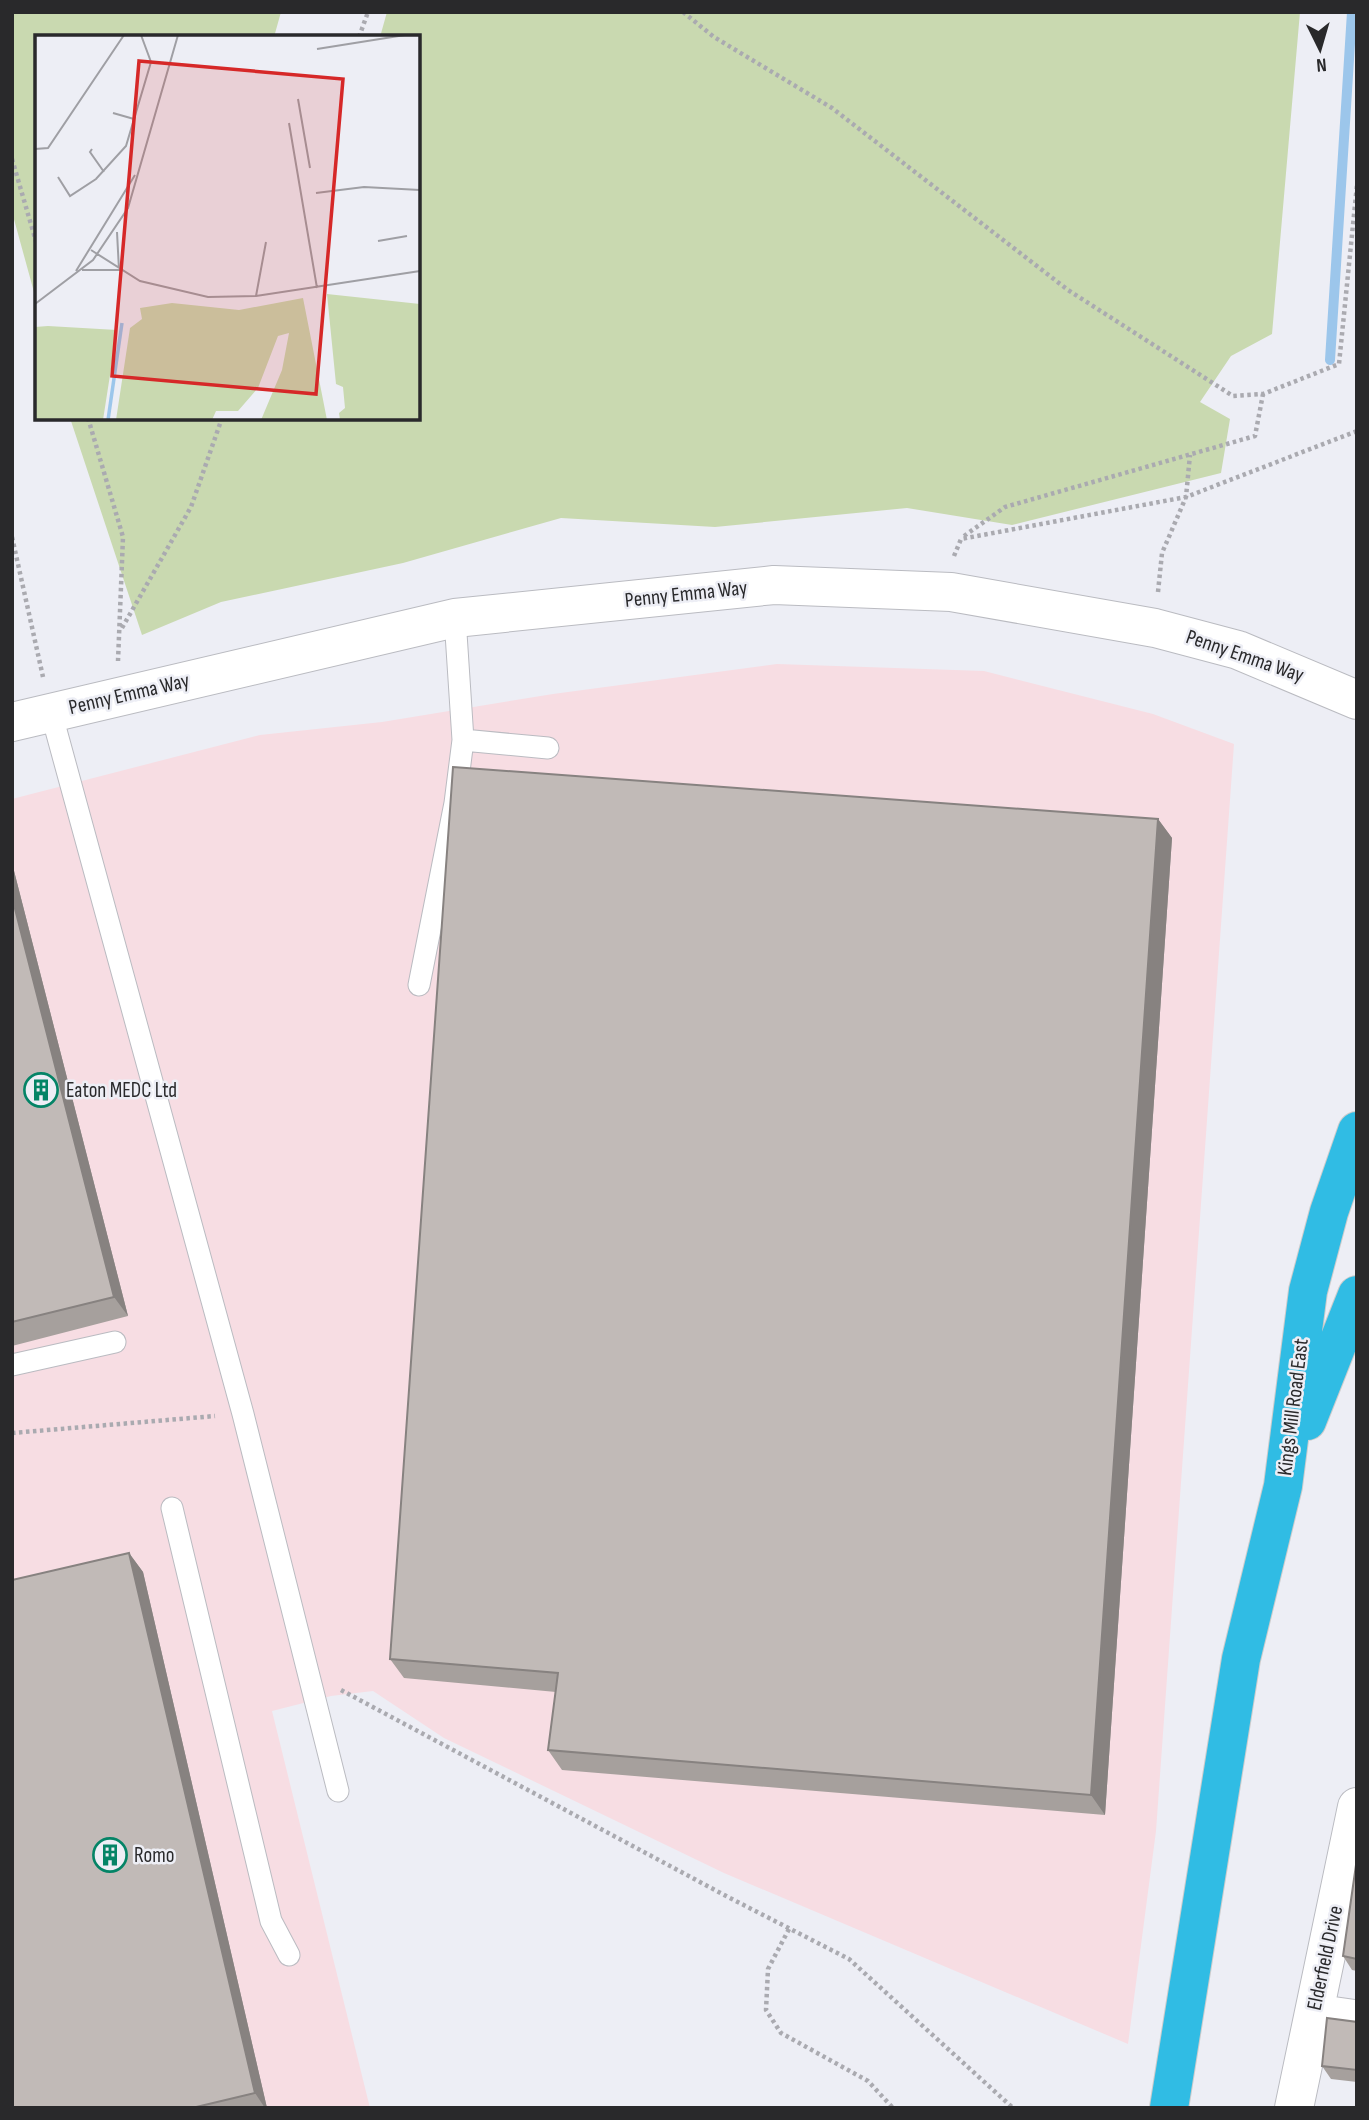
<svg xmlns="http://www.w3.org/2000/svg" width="1369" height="2120" font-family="'Sofia Sans Condensed',sans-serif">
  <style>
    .industrial { fill: #f7dde3 }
    .green { fill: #c9d9b0 }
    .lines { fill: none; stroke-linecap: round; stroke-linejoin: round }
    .stream { stroke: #9cc6eb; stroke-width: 10 }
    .lane-casing { stroke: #babbc1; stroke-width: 23 }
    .street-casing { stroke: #babbc1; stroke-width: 40 }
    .secondary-casing { stroke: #babbc1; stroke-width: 40 }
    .highway-casing { stroke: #ccc; stroke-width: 40 }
    .path { stroke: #aaaab0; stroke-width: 4.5; stroke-dasharray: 3.5 3.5; stroke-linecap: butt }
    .lane { stroke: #fff; stroke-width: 21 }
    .street { stroke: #fff; stroke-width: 38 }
    .secondary { stroke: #fff; stroke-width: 38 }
    .highway { stroke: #30bce4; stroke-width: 38 }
    .wall { fill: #a6a09d }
    .shaded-wall { fill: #878280 }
    .building { fill: #c1bab7; stroke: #878280; stroke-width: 2 }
    .labels { text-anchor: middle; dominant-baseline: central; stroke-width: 5; stroke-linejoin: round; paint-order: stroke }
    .street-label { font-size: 21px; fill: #29292b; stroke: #edeef5 }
    .poi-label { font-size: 21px; fill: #29292b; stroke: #edeef5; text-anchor: start }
    .inset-river { fill: none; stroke: #9cc6eb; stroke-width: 3.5 }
    .inset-road { fill: none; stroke: #9f9fa4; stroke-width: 2 }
    .view { fill: #d62828; fill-opacity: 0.15; stroke: #d62828; stroke-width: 3.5 }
    .inset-edge { fill: none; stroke: #29292b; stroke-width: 3.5 }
  </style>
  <rect width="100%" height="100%" fill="#edeef5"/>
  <path class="industrial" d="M 777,664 L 984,671 L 1153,714 L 1234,744 L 1156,1831 L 1128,2044 L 724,1873 L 444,1738 L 373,1691 L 331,1696 L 272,1711 L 370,2108 L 12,2108 L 12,799 L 260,735 L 382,722 L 553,694 Z"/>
  <path class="green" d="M 12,12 L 281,12 L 274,37 L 37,37 L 37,303 L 12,212 Z
    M 387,12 L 1300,12 L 1272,334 L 1231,356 L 1200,402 L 1230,419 L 1221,473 L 1012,525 L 907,508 L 715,527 L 561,518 L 403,563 L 221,602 L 142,635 L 70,418 L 418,418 L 418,37 L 380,37 Z"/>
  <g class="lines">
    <path class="stream" d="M 1330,360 L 1352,12"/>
    <g class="lane-casing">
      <path id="lane" d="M 51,712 L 243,1414 L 338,1791
        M 463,740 L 548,748
        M 419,985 L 455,803 L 463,740 L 455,618
        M 12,1365 L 115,1342
        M 172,1508 L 271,1921 L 289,1955
        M 1315,2005 L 1357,2011"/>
    </g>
    <g class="street-casing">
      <path id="street" d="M 1294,2108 L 1357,1807"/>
    </g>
    <g class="secondary-casing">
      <path id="secondary" d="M 12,722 L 455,618 L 774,585 L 951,592 L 1155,628 L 1238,650 L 1357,700"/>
    </g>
    <g class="highway-casing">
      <path id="highway" d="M 1307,1421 L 1357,1295
        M 1169,2108 L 1241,1659 L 1283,1486 L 1308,1291 L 1329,1212 L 1357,1131"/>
    </g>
    <path class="path" d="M 683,12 L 714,37 L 832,108 L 1068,290 L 1233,396 L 1263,394 L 1339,364 L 1357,185
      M 359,37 L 368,12
      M 12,159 L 37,245
      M 88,418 L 123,537 L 118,661
      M 964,536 L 1005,507 L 1255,436 L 1263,394
      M 12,537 L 43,677
      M 954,556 L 961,539 L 1186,497 L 1357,431
      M 1158,592 L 1162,553 L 1186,497 L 1190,455
      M 122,628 L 191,507 L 222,418
      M 12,1433 L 215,1416
      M 341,1690 L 728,1897 L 849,1959 L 1013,2108
      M 789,1929 L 768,1969 L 766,2010 L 781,2033 L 868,2081 L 893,2108"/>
    <use href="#lane" class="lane"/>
    <use href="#street" class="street"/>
    <use href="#secondary" class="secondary"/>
    <use href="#highway" class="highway"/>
  </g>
  <path class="wall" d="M 1158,819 L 1172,838 L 1105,1815 L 562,1770 L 548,1750 L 556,1692 L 404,1678 L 390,1659 Z
    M 12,863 L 128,1316 L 12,1346 Z
    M 129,1553 L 143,1572 L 267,2108 L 12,2108 Z
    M 1357,1858 L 1357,1971 L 1352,1970 L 1343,1956 Z
    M 1357,2022 L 1357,2082 L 1331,2079 L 1322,2066 Z"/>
  <path class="shaded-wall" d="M 1158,819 L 1172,838 L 1105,1815 L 1091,1795 Z
    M 12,863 L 128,1316 L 114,1297 L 12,897 Z
    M 129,1553 L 143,1572 L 267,2108 L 265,2108 L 255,2093 Z"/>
  <path class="building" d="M 453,767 L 1158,819 L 1091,1795 L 548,1750 L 558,1673 L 390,1659 Z
    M 12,897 L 114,1297 L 12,1322 Z
    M 129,1553 L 255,2093 L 192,2108 L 12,2108 L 12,1580 Z
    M 1357,1858 L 1357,1959 L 1343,1956 Z
    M 1327,2018 L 1357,2022 L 1357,2070 L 1322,2066 Z"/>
  <defs>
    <g id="building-ring" transform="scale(1.75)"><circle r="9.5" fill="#edeef5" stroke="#048466" stroke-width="1.5"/><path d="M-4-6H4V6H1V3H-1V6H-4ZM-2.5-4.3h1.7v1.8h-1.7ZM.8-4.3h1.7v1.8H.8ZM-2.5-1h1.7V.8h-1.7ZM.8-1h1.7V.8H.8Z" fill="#048466"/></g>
  </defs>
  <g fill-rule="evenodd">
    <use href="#building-ring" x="41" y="1090"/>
    <use href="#building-ring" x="110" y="1855"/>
  </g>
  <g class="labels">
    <g class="street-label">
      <text transform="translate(686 594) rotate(-6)">Penny Emma Way</text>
      <text transform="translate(1245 656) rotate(19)">Penny Emma Way</text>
      <text transform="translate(129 694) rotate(-13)">Penny Emma Way</text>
      <text transform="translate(1293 1407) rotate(-83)">Kings Mill Road East</text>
      <text transform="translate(1325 1958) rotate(-78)">Elderfield Drive</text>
    </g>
    <g class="poi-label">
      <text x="66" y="1090">Eaton MEDC Ltd</text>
      <text x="134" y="1855">Romo</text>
    </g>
  </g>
  <g transform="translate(35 35)">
    <rect width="385" height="385" fill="#edeef5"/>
    <path d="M 292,259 L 385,269 L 385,385 L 305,385 L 304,378 L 310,373 L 308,352 L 301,349 ZM 268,263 L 292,385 L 226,385 L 247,335 L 254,298 L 243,301 L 223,353 L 203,376 L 181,376 L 177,385 L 81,385 L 95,293 L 107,284 L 105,273 L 137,268 L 204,275 ZM 13,291 L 82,295 L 68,385 L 0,385 L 0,292 Z" fill="#c9d9b0"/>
    <path class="inset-river" d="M 73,385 L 87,288"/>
    <path class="inset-road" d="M 282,14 L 370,0M 263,64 L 275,133M 78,78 L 99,84M 254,88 L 282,253M 0,114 L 13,113 L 89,0M 57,114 L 55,117 L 69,137M 23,142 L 35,161 L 61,144 L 91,111 L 116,27 L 106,0M 281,158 L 329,152 L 385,155M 343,206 L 372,201M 56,215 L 105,246 L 173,262 L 221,261 L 385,236M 47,235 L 84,235 L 82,197M 41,236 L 100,140M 221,261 L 231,207M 0,269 L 58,225 L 93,173 L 143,0"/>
    <path class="view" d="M 104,26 L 308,44 L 281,359 L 77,341 Z"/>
    <rect width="385" height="385" class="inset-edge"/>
  </g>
  <rect width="1369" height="2120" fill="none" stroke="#29292b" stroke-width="28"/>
  <g transform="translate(1320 49) rotate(175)" stroke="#edeef5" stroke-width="5" paint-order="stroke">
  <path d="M0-5L12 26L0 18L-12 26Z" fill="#29292b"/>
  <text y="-10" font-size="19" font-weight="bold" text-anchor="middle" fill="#29292b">N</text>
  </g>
</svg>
